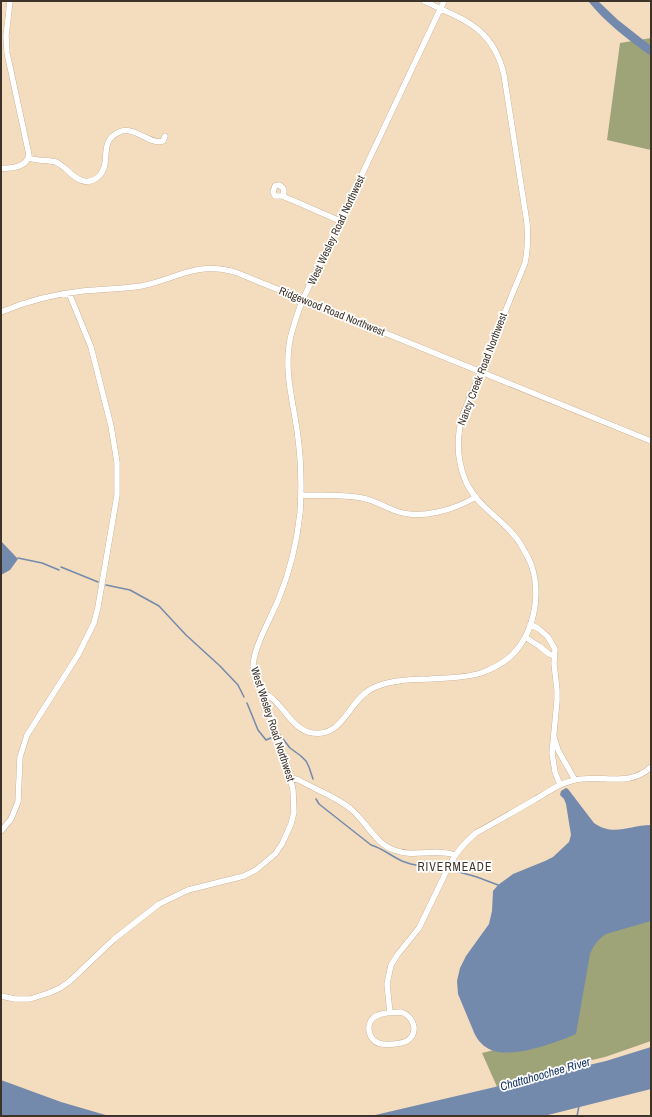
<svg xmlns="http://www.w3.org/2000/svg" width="652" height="1117" font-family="'Archivo Narrow',sans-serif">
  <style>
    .forest { fill: #9fa378 }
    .water { fill: #738aad }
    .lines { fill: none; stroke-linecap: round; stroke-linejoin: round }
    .stream { stroke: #738aad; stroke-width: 1.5 }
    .minor-casing { stroke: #b29b7f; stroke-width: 6 }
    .minor { stroke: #fff; stroke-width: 5.5 }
    .labels { text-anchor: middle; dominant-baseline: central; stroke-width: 3.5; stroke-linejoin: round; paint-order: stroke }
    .street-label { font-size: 11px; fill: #3d3328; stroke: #fff }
    .neighbourhood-label { font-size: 12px; letter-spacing: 1px; fill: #3d3328; stroke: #fff }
    .water-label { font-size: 12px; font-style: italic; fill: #183665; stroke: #fff }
  </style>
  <rect width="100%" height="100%" fill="#f4dcbe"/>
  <path class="forest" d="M 651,38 L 651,150 L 607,140 L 620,43 Z
    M 651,918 L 651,1041 L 605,1057 L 575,1064 L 541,1077 L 498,1089 L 482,1053 L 559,1034 L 588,956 L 599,934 Z"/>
  <path class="water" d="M 588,1 L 598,1 L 618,20 L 651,46 L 651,56 C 628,40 606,23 588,1 Z
    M 1,541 L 17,558 L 18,559 L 10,570 L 1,575 Z
    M 566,788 L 568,789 L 594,823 C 614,837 629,825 651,825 L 651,921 L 606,934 C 598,939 594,945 590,954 L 576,1034 C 555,1043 510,1060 489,1049 C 481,1045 476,1038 473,1030 L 458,994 L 457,981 L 460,968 L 466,956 L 489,924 L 492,911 L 493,891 L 498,885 L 513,874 L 545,861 L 553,857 L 569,842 L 571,835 L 566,804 L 564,799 L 560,795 L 561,791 Z
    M 651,1047 L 651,1089 L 544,1116 L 371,1116 L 606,1061 Z
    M 1,1080 L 61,1102 L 109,1116 L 1,1116 Z"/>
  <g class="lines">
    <path class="stream" d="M 18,558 L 42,563 L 59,570
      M 61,567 L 98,582
      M 106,585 L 130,590 L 159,606 L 186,635 L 220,666 L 238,685 L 244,697
      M 247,703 L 258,730 L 266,740 L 273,737
      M 280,735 L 290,748 L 301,756 L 306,761 L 309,767 L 313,779
      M 316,799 L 319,804 L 371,845 C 382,848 391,856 402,861 C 414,866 428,867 442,868
      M 452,870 L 477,877 L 498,885
      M 577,1116 L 579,1106"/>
    <g class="minor-casing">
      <path id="minor" d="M 28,158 C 37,161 49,160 56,162 C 69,168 80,191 98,177 C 113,164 97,142 119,132 C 134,125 151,146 163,141 L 165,136
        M 1,168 C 11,169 27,167 29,155 L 7,53 L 6,36 L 10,1
        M 282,196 L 284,192 L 283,188 L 279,185 L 275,186 L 273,192 L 275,196 L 282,196 L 299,203 L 340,221
        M 1,312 C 27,301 55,294 83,291 C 102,289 122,289 141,286 C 178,279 194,261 235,272 L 651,441
        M 301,495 C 321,496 342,494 362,498 C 374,500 385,507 396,511 C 420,520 454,510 476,497
        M 530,624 L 539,629 L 548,637 L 555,649 L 554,664 L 557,690 L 557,701 L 552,753 L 555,772 L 560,785
        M 525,637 L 539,646 L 549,654 L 554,656
        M 263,693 C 280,698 289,726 308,732 C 343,741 347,702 371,689 C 386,681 413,679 430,679 C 447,678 465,678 481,673 C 492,669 504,663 512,655 C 534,633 541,596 532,567 C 530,559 524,551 520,543 C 505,520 478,508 466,482 C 457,461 456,440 462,417 L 525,263 C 528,249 528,237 527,223 L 504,75 C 493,27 464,20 424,1
        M 554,737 L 558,750 L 575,780
        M 291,778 L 299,780 C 316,790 339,798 352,810 C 367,823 375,843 394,850 C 414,858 435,848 455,855
        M 1,831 L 11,819 L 18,802 L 20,757 L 27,735 L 78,655 L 94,623 L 98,607 L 117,495 L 117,462 L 111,426 L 91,347 L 69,293
        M 1,996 L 15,999 L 30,999 L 49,993 L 60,988 L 70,981 L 113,940 L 159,904 L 188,890 L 244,876 L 256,870 L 275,854 L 282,844 L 291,824 L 294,812 L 293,790 L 288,768 L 253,666 C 254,646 271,618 279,598 C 290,571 297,542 300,513 C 302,485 301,458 297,430 C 293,402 285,375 289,346 C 291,330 297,315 303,299 L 444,1
        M 401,1012 C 413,1016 420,1032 407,1041 C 401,1044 388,1045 382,1044 C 368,1042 364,1023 376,1016 C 383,1012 393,1013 401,1012 Z
        M 390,1013 L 387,984 L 391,965 L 398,954 L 419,928 L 450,864 C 457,851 465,842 476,833 C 496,822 515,811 534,800 C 548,792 560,783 575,780 C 601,774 629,788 651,767"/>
    </g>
    <use href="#minor" class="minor"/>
  </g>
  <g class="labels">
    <g class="street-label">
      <text transform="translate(336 230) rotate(-65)">West Wesley Road Northwest</text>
      <text transform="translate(332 311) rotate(22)">Ridgewood Road Northwest</text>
      <text transform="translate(482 369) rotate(-69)">Nancy Creek Road Northwest</text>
      <text transform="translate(273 724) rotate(72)">West Wesley Road Northwest</text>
    </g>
    <g class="neighbourhood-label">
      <text x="455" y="867">RIVERMEADE</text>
    </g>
    <g class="water-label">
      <text transform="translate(545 1074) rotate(-16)">Chattahoochee River</text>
    </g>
  </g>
  <rect width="652" height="1117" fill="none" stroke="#3d3328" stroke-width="4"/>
</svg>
